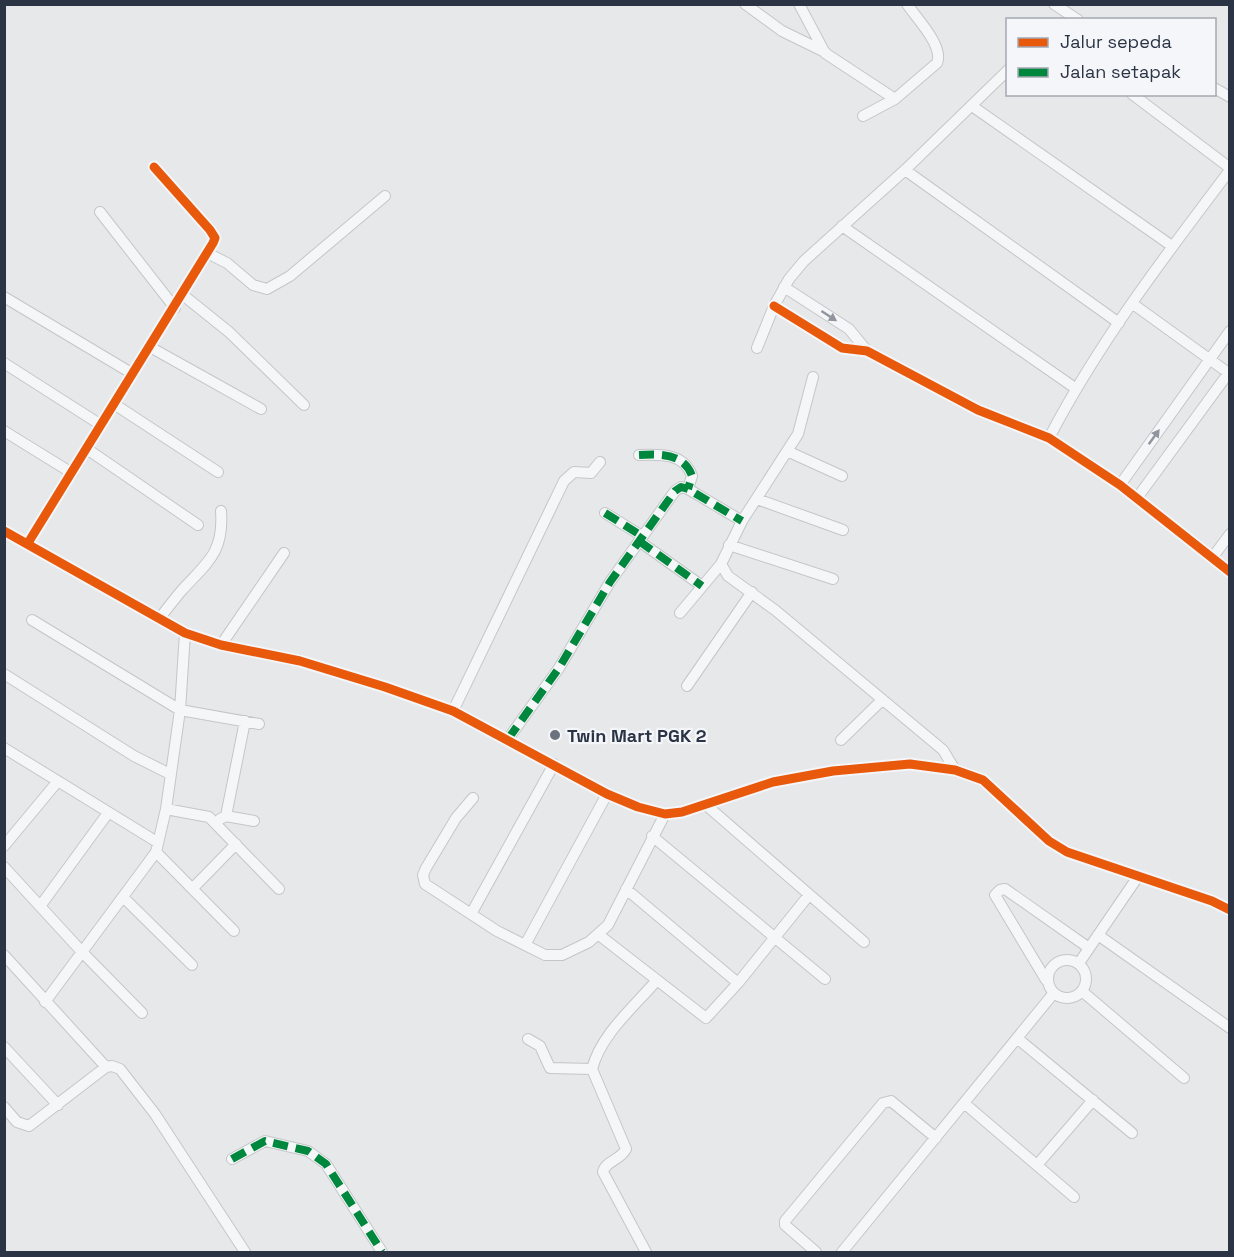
<svg xmlns="http://www.w3.org/2000/svg" width="1234" height="1257" font-family="'Space Grotesk',sans-serif">
  <style>
    .lines { fill: none; stroke-linecap: round; stroke-linejoin: round }
    .street-casing { stroke: #c4c6c8; stroke-width: 12 }
    .street { stroke: #f5f6f7; stroke-width: 10 }
    .quiet { stroke: #00873e; stroke-width: 8; stroke-dasharray: 15 8; stroke-linecap: butt }
    .cycleway-casing { stroke: #f4f6f9; stroke-width: 13 }
    .cycleway { stroke: #e8590c; stroke-width: 9 }
    .oneway { fill: #90959e }
    .poi-dot { fill: #6c737f; stroke: #f4f6f9; stroke-width: 2 }
    .labels { text-anchor: middle; dominant-baseline: central; stroke-width: 4.5; stroke-linejoin: round; paint-order: stroke }
    .poi-label { font-size: 18px; font-weight: bold; fill: #2b3445; stroke: #f4f6f9; text-anchor: start }
  </style>
  <rect width="100%" height="100%" fill="#e6e8ea"/>
  <g class="lines">
    <g class="street-casing">
      <path id="street" d="M 745,4 L 782,31 L 825,52
        M 799,4 L 825,53 L 895,99
        M 1054,4 L 1078,20
        M 1214,88 L 1230,97
        M 1132,94 L 1230,168
        M 972,106 L 1172,246
        M 863,116 L 895,99 L 937,63 C 944,46 917,19 907,4
        M 905,170 L 1119,323
        M 100,212 L 175,308
        M 842,226 L 1075,388
        M 207,253 L 227,263 L 253,285 L 267,289 L 290,276 L 385,196
        M 784,287 L 849,329 L 867,351
        M 183,295 L 229,332 L 304,405
        M 4,297 L 133,374
        M 1133,304 L 1230,374
        M 774,306 L 842,348 L 867,351 L 978,410 L 1049,438 L 1120,485 L 1230,572
        M 150,347 L 261,409
        M 757,348 L 774,306 L 789,279 L 804,261 L 905,170 L 1008,70
        M 4,363 L 101,425
        M 813,377 L 798,434 L 742,521 L 721,564 L 728,576 L 775,610 L 943,750 L 955,770
        M 114,404 L 218,472
        M 4,431 L 72,473
        M 1049,438 C 1099,342 1165,256 1230,170
        M 87,449 L 198,525
        M 787,451 L 842,476
        M 639,455 C 660,454 684,453 692,476 L 688,489
        M 1120,485 L 1230,331
        M 1137,498 L 1230,371
        M 757,499 L 843,530
        M 605,513 L 642,536
        M 4,531 L 185,633 L 221,645 L 300,661 L 385,687 L 453,711 L 607,794 L 638,807 L 665,814 L 682,812 L 773,782 L 833,771 L 910,764 L 955,770 L 983,780 L 1049,841 L 1067,852 L 1212,901 L 1230,910
        M 639,541 L 702,586
        M 28,543 L 213,243 L 215,238 L 210,230 L 154,167
        M 729,545 L 833,579
        M 1212,558 L 1230,534
        M 680,613 L 721,564
        M 159,619 C 167,609 175,598 183,589 C 208,562 224,552 221,511
        M 32,620 L 180,710 L 259,724
        M 221,645 L 284,553
        M 4,674 L 134,756 L 170,774
        M 687,686 L 752,592
        M 453,711 L 564,481 L 574,472 L 591,473 L 600,462
        M 508,739 L 559,668 L 610,582 L 675,491 L 681,487 L 688,489 L 742,521
        M 841,740 L 881,701
        M 4,748 L 157,842
        M 473,798 L 456,818 L 426,868 L 423,875 L 425,884 L 497,931 L 545,955 L 562,955 L 589,942 L 608,925 L 665,814
        M 706,805 L 864,942
        M 166,809 L 209,817 L 279,889
        M 226,816 L 245,721
        M 220,819 L 226,816 L 254,821
        M 652,836 L 825,979
        M 4,846 L 58,781
        M 156,852 L 234,931
        M 4,867 L 83,953 L 142,1013
        M 193,888 L 236,844
        M 626,889 L 738,983 L 809,895
        M 123,897 L 192,965
        M 41,905 L 108,813
        M 471,914 L 554,764
        M 599,935 L 706,1018 L 738,983
        M 1098,935 L 1230,1028
        M 525,945 L 607,794
        M 4,955 L 106,1067 L 112,1066 L 120,1069 L 155,1114 L 245,1252
        M1048 979a19 19 0 1 1 38 0a19 19 0 1 1-38 0Z
        M 1079,963 L 1137,878
        M 1046,980 L 995,895 L 1000,890 L 1005,889 L 1089,948
        M 1083,992 L 1184,1078
        M 45,1002 L 156,852 L 166,809 L 180,710 L 185,633
        M 1017,1038 L 1132,1133
        M 528,1039 L 540,1046 L 550,1068 L 592,1069
        M 4,1047 L 58,1105
        M 964,1103 L 1074,1197
        M 4,1107 L 17,1122 L 29,1126 L 106,1067
        M 232,1159 L 265,1141 L 308,1151 L 326,1164 L 382,1252
        M 1037,1165 L 1093,1100
        M 646,1252 L 603,1172 C 605,1161 621,1160 626,1149 L 592,1069 C 601,1034 634,1007 657,980
        M 816,1252 L 785,1225 L 785,1221 L 883,1103 L 891,1101 L 936,1138
        M 842,1252 L 1053,994"/>
    </g>
    <use href="#street" class="street"/>
    <path class="quiet" d="M 639,455 C 660,454 684,453 692,476 L 688,489
      M 605,513 L 642,536
      M 639,541 L 702,586
      M 508,739 L 559,668 L 610,582 L 675,491 L 681,487 L 688,489 L 742,521
      M 232,1159 L 265,1141 L 308,1151 L 326,1164 L 382,1252"/>
    <g class="cycleway-casing">
      <path id="cycleway" d="M 774,306 L 842,348 L 867,351 L 978,410 L 1049,438 L 1120,485 L 1230,572
        M 4,531 L 185,633 L 221,645 L 300,661 L 385,687 L 453,711 L 607,794 L 638,807 L 665,814 L 682,812 L 773,782 L 833,771 L 910,764 L 955,770 L 983,780 L 1049,841 L 1067,852 L 1212,901 L 1230,910
        M 28,543 L 213,243 L 215,238 L 210,230 L 154,167"/>
    </g>
    <use href="#cycleway" class="cycleway"/>
  </g>
  <defs><path id="oneway-solid" d="M-6-.8H1V-3.2L6.5 0L1 3.2V.8H-6Z" transform="scale(1.5)"/></defs>
  <g class="oneway">
    <use href="#oneway-solid" transform="translate(829 316) rotate(33)"/>
    <use href="#oneway-solid" transform="translate(1154 437) rotate(-54)"/>
  </g>
  <circle class="poi-dot" cx="555" cy="735" r="6"/>
  <g class="labels">
    <g class="poi-label">
      <text x="567" y="735">Twin Mart PGK 2</text>
    </g>
  </g>
  <rect width="1234" height="1257" fill="none" stroke="#2b3445" stroke-width="12"/>
  <rect x="1006" y="18" width="210" height="78" fill="#f4f6f9" stroke="#a4a8b1" stroke-width="1.5"/>
  <rect x="1018" y="38" width="30" height="9" fill="#e8590c" stroke="#a4a8b1" stroke-width="1.5"/>
  <text x="1060" y="48" font-size="18" fill="#2b3445">Jalur sepeda</text>
  <rect x="1018" y="68" width="30" height="9" fill="#00873e" stroke="#a4a8b1" stroke-width="1.5"/>
  <text x="1060" y="78" font-size="18" fill="#2b3445">Jalan setapak</text>
</svg>
